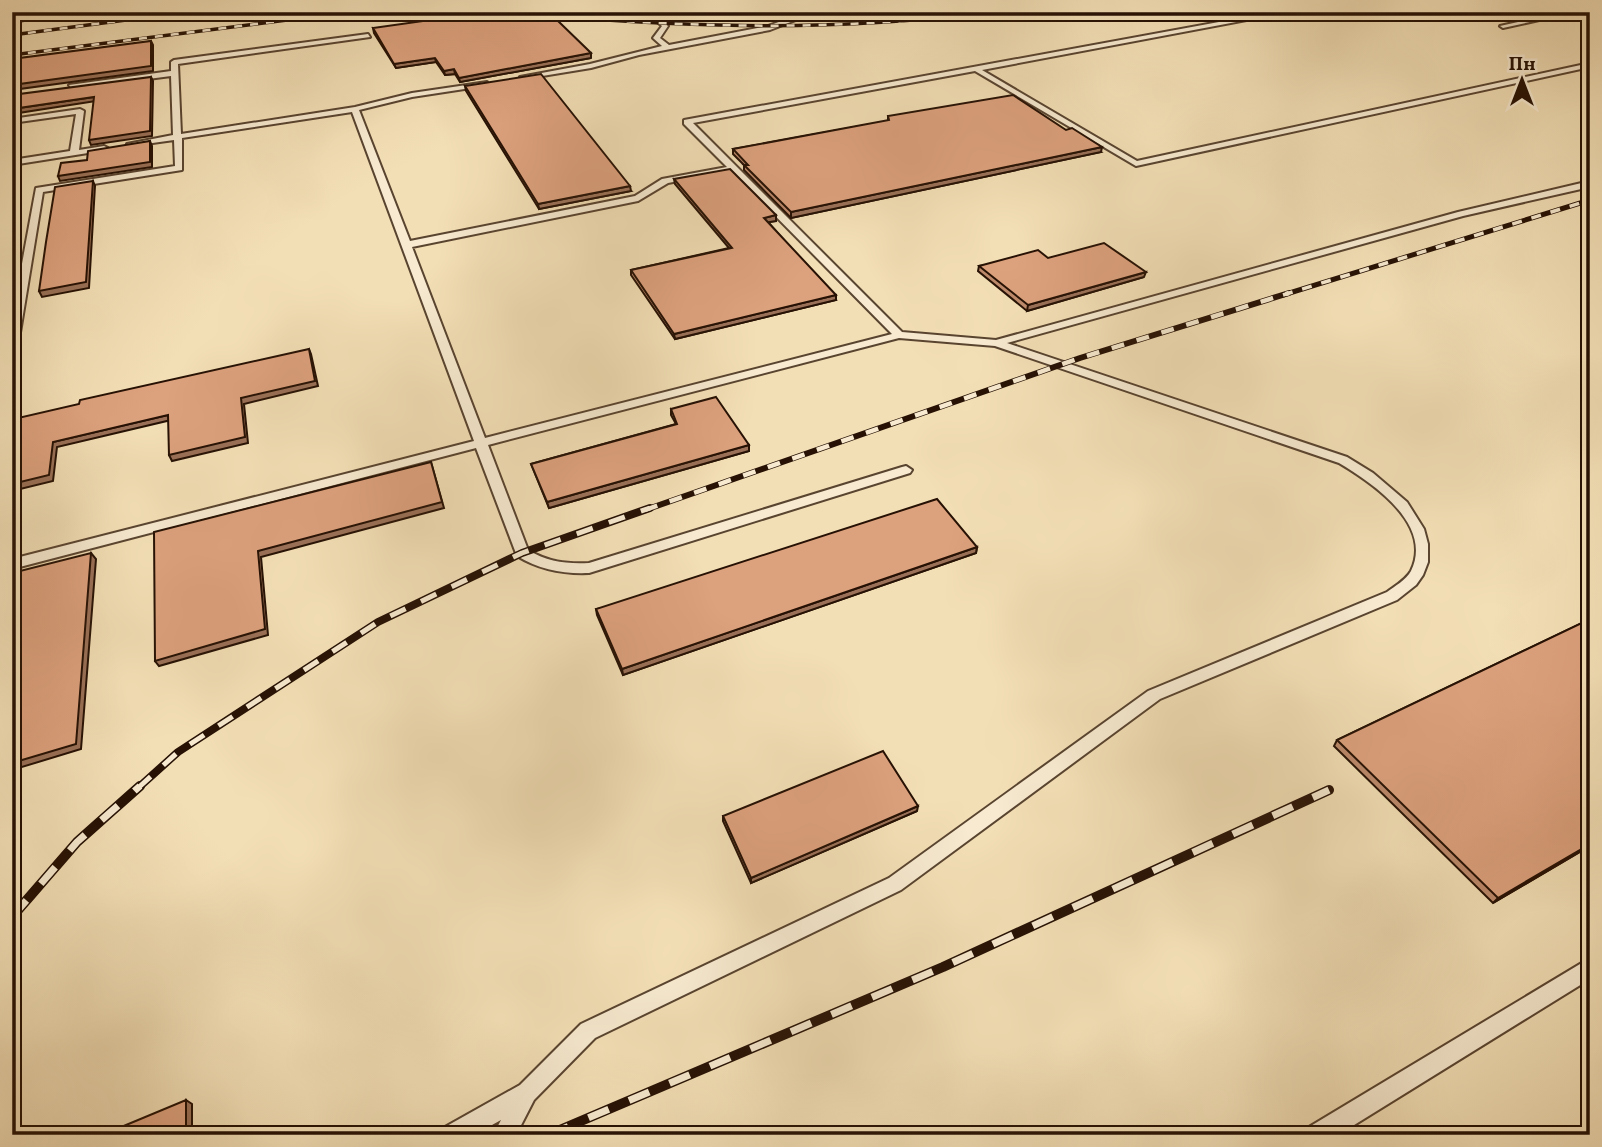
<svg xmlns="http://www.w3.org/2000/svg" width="1602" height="1147" font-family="Vollkorn,serif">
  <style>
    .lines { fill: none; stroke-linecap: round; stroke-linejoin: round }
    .service-casing { stroke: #594430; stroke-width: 4 }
    .service { fill: #f7ead0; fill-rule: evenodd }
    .rail-far4-casing { stroke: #261104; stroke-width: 3.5 }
    .rail-far3-casing { stroke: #261104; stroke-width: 5 }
    .rail-far2-casing { stroke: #261104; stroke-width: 6 }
    .rail-far1-casing { stroke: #261104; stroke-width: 8 }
    .rail-casing { stroke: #261104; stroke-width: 10 }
    .rail-far4 { stroke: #f7ead0; stroke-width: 2.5; stroke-dasharray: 8; stroke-linecap: butt }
    .rail-far3 { stroke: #f7ead0; stroke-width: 3.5; stroke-dasharray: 10; stroke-linecap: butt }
    .rail-far2 { stroke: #f7ead0; stroke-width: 4.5; stroke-dasharray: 13; stroke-linecap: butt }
    .rail-far1 { stroke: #f7ead0; stroke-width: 5; stroke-dasharray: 17; stroke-linecap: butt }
    .rail { stroke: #f7ead0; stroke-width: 7; stroke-dasharray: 22; stroke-linecap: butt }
    .wall { fill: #bd8a6c; stroke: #261104; stroke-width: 2 }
    .shaded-wall { fill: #9a7158; stroke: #261104; stroke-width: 2 }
    .building { fill: #dca17d; stroke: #261104; stroke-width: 2 }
  </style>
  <rect width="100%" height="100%" fill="#f3dfb6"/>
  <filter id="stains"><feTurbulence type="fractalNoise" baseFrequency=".00286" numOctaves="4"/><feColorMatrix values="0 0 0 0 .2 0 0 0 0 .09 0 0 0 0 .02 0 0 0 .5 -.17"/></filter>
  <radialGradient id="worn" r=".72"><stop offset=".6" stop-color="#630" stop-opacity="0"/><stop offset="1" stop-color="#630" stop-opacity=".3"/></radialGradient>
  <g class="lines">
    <g class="service-casing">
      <path id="service" d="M 646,12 L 653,12 L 668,26 L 660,38 L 669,45 L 768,26 L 800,14 L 828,12 L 801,18 L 770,30 L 639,55 L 591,68 L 524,79 L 520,77 L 590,64 L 662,46 L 653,38 L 662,26 Z
        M 1274,12 L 1289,12 L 982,70 L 1137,161 L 1590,63 L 1590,67 L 1136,166 L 975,71 L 693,123 L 902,332 L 996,340 L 1458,212 L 1590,181 L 1590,187 L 1463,216 L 1007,343 L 1347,457 L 1373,473 L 1407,502 L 1424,529 L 1428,544 L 1428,562 L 1423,575 L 1416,585 L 1397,600 L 1160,699 L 901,890 L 595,1038 L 534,1100 L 516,1135 L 493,1135 L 501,1120 L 474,1135 L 442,1135 L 445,1127 L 520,1085 L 581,1024 L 889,878 L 1148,691 L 1387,592 C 1395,586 1406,580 1411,571 C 1434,524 1371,482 1339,463 L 995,346 L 899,338 L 488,445 L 528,550 C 548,562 566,564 589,563 L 902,467 L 906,466 L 912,470 L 910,473 L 589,573 C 563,574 540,570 517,556 L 476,448 L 12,569 L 12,559 L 474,441 L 352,112 L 182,138 L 182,170 L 43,192 L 17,351 L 12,354 L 12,318 L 36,188 L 175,166 L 174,140 L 131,146 L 127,144 L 173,135 L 171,76 L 72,89 L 69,85 L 171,71 L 171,62 L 174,60 L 368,34 L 370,37 L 178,64 L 181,134 L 355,107 L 412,93 L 487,82 L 484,86 L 412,97 L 359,110 L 410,241 L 635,196 L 662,179 L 727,167 L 684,124 L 684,120 ZM 731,171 L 892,334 L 485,438 L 412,247 L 638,201 L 668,183 Z
        M 1562,12 L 1575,12 L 1503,28 L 1500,26 Z
        M 80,109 L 84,111 L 79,150 L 104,146 L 108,148 L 107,150 L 12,165 L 12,160 L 70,151 L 76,114 L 12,123 L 12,119 Z
        M 1590,958 L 1590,979 L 1338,1135 L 1306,1135 L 1309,1127 Z"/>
    </g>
    <use href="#service" class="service"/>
    <g class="rail-far4-casing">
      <path id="rail-far4" d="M 499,12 C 663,26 824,34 987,12
        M 830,17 L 865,12
        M 12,22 L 81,12
        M 12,35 L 187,12
        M 12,55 L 350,12"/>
    </g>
    <g class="rail-far3-casing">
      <path id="rail-far3" d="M 1283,295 L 1590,200"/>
    </g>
    <g class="rail-far2-casing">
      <path id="rail-far2" d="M 645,510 L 1080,358 L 1289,293"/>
    </g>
    <g class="rail-far1-casing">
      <path id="rail-far1" d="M 138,788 L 178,752 L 378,622 L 522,553 L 650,508"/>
    </g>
    <g class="rail-casing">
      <path id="rail" d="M 12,917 L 77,842 L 140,786
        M 548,1135 L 943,967 L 1329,790"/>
    </g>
    <use href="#rail-far4" class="rail-far4"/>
    <use href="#rail-far3" class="rail-far3"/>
    <use href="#rail-far2" class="rail-far2"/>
    <use href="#rail-far1" class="rail-far1"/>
    <use href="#rail" class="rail"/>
  </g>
  <path class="wall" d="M 373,28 L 591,58 L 460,82 L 455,74 L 445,75 L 436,62 L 396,68 L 374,33 Z
    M 465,86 L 631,191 L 539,209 L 466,91 Z
    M 888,116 L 1066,130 L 1101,152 L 791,218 L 744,170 L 744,165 L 733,154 L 733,149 L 888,121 Z
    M 674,179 L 776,215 L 776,221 L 768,222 L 836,300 L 675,339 L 631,275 L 631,270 L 729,248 L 675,184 Z
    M 1048,258 L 1144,277 L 1027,311 L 978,271 L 979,266 Z
    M 671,409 L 749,445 L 749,451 L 549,508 L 531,464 L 676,424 L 671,415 Z
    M 977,547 L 976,553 L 623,675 L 597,615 L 596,609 Z
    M 1590,619 L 1590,846 L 1493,903 L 1334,746 L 1337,740 Z
    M 917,811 L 751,883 L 723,821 L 723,816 Z"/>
  <path class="shaded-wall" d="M 151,41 L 153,45 L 153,71 L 12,90 L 12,85 Z
    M 591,53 L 591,58 L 460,82 L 459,78 Z
    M 435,58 L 436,62 L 396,68 L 394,64 Z
    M 454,69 L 455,74 L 445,75 L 444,71 Z
    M 151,77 L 153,81 L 152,136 L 91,145 L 89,140 Z
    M 94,97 L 96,101 L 12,114 L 12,109 Z
    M 150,141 L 152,146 L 152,167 L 60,181 L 58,176 Z
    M 1102,147 L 1101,152 L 791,218 L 791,212 Z
    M 93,181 L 95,186 L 89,288 L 42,297 L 39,291 Z
    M 630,186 L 631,191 L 539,209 L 538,204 Z
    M 776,215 L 776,221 L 764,223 L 764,218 Z
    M 1146,272 L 1144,277 L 1027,311 L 1028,305 Z
    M 836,295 L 836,300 L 675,339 L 674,334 Z
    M 309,349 L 311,354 L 318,386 L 244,404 L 248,443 L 172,461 L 169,455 L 241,398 Z
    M 168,415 L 171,420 L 57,447 L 53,481 L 12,491 L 12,484 L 53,442 Z
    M 749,445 L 749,451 L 549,508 L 547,502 Z
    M 431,462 L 444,508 L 261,557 L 268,635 L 159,666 L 155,661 L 258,551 Z
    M 977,547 L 976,553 L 623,675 L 622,669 Z
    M 91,553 L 96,559 L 81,749 L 12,770 L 12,763 Z
    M 918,806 L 917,811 L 751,883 L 751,878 Z
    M 1590,844 L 1590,846 L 1493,903 L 1498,898 Z
    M 186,1100 L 192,1104 L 192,1135 L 186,1135 Z"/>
  <path class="building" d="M 480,13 L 557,20 L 591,53 L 459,78 L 454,69 L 444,71 L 435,58 L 394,64 L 373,28 Z
    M 151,41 L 151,66 L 12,85 L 12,59 Z
    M 541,74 L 630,186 L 538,204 L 465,86 Z
    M 151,77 L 150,131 L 89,140 L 94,97 L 12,109 L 12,95 Z
    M 1013,95 L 1066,130 L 1072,128 L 1102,147 L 791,212 L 744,165 L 748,165 L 733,149 L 889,120 L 888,116 Z
    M 150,141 L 150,162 L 58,176 L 61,163 L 87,160 L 88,151 Z
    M 730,169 L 776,215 L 764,218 L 836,295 L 674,334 L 631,270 L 732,248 L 674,179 Z
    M 93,181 L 86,282 L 39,291 L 46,242 L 55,187 Z
    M 1104,243 L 1146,272 L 1028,305 L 979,266 L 1038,250 L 1048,258 Z
    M 309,349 L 315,381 L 241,398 L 245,437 L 169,455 L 168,415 L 53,442 L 49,475 L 12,484 L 12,439 L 15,438 L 18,418 L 79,404 L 80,400 Z
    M 716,397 L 749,445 L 547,502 L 531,464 L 677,424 L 671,409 Z
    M 431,462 L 442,502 L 258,551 L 265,629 L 155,661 L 154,532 Z
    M 937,499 L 977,547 L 622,669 L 596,609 Z
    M 91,553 L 76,744 L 12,763 L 12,573 Z
    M 1590,619 L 1590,844 L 1498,898 L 1337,740 Z
    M 883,751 L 918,806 L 751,878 L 723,816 Z
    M 186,1100 L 186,1135 L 102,1135 Z"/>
  <rect width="1602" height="1147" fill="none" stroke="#f3dfb6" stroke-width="42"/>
  <rect x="14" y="14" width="1574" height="1119" fill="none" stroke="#261104" stroke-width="3.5"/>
  <rect x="21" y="21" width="1560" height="1105" fill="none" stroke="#261104" stroke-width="2"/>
  <g transform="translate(1522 80)" stroke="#f7ead0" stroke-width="5" paint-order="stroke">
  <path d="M0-5L12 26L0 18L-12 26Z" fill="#261104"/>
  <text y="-10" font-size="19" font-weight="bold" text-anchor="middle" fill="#261104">Пн</text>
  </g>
  <rect width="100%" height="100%" filter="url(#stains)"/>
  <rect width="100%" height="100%" fill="url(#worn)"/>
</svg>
